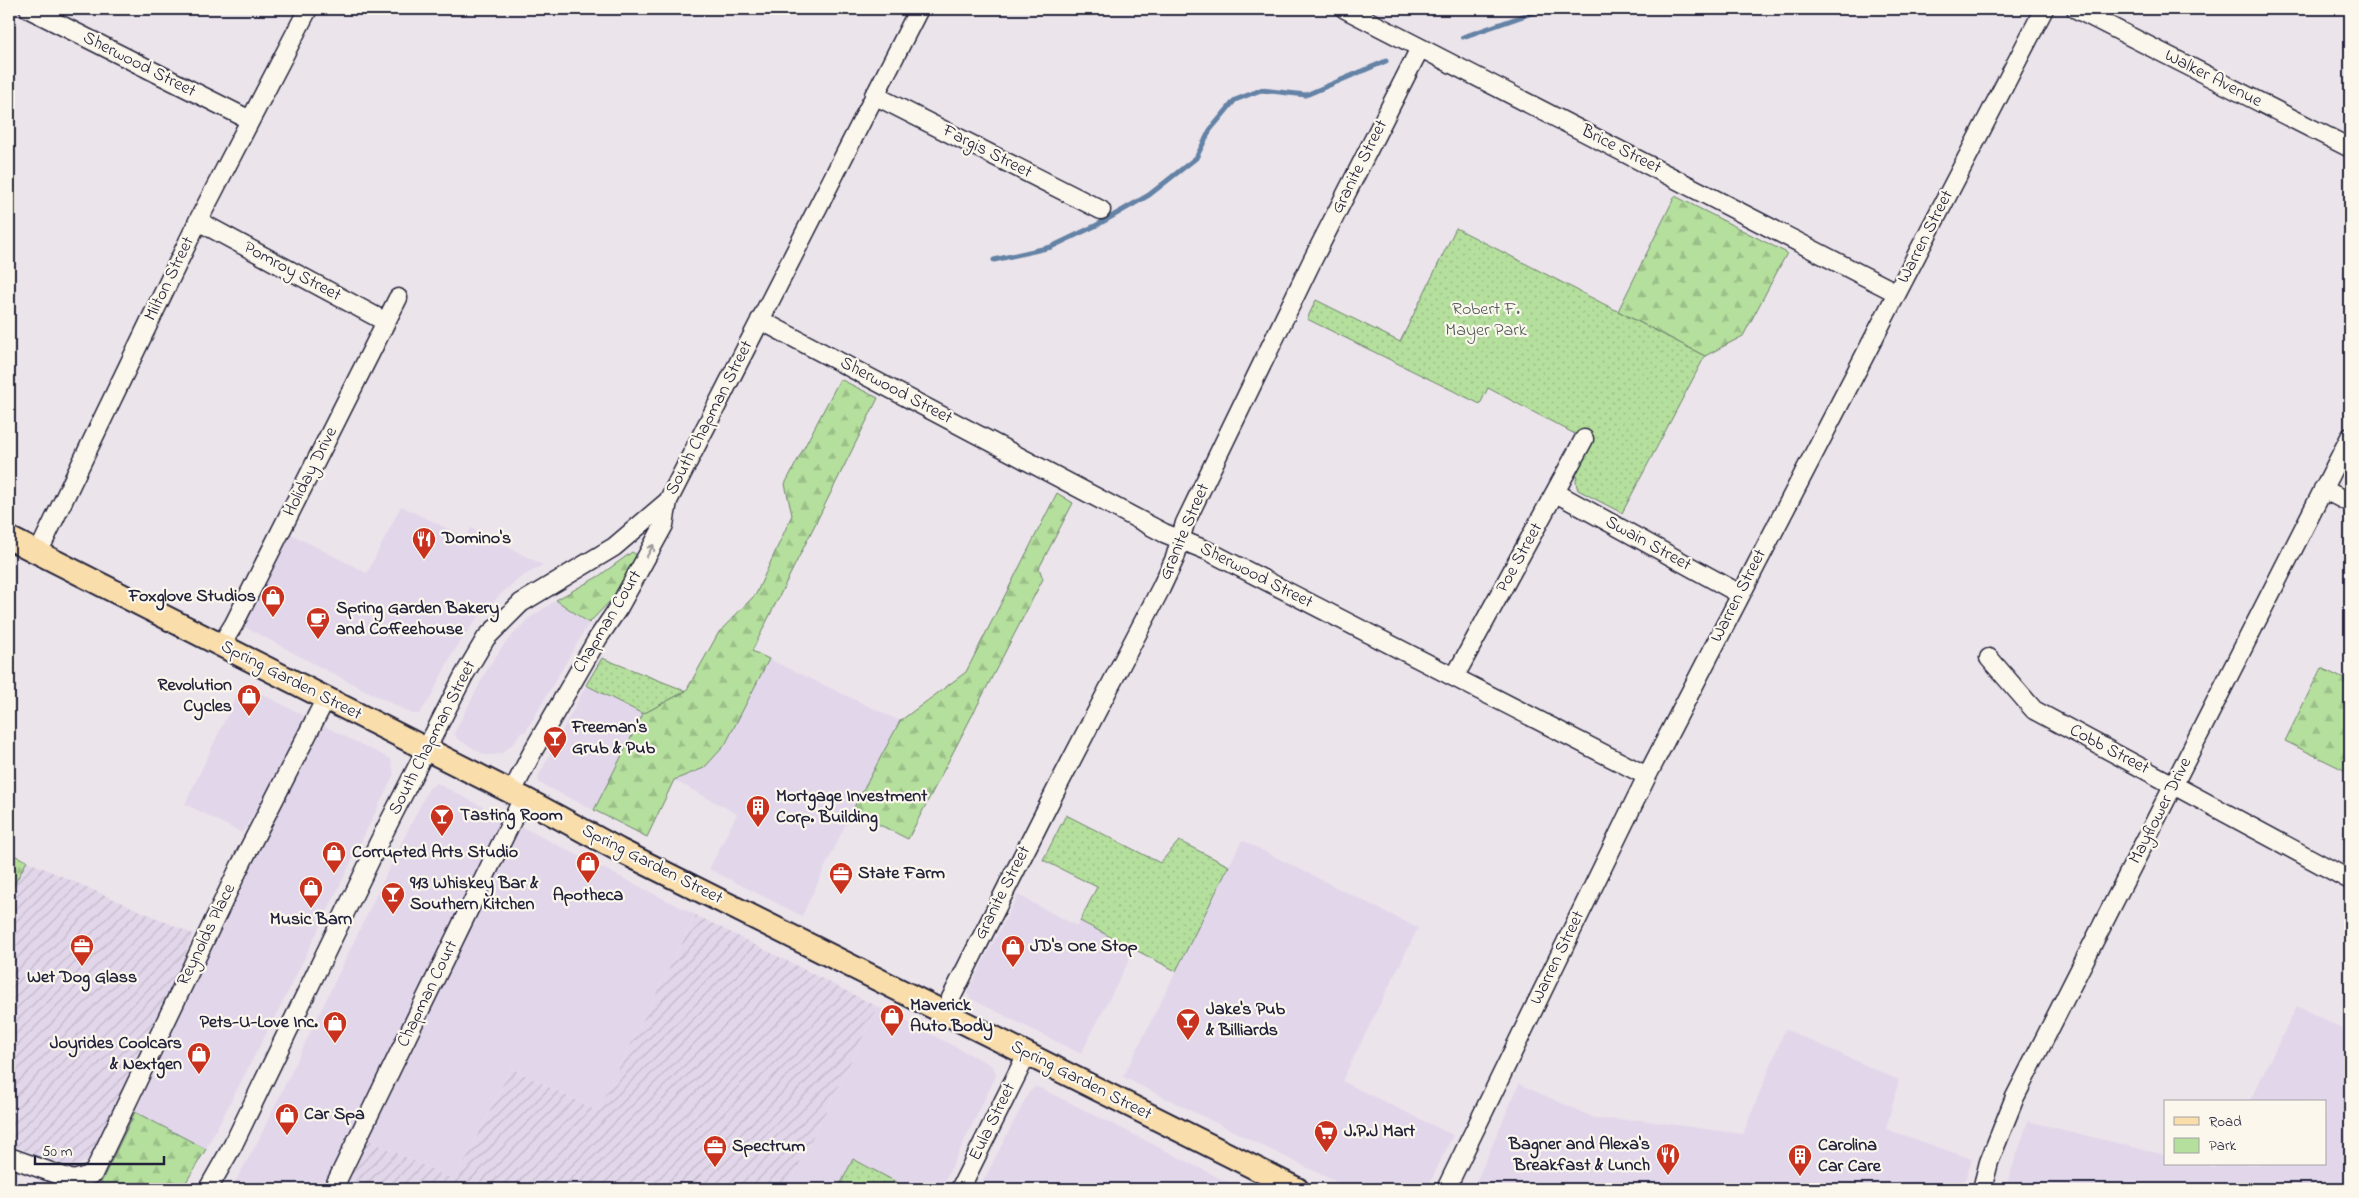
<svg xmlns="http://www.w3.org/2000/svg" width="2359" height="1198" font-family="'Indie Flower',sans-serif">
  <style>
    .built { fill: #e2d7ea }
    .industrial { fill: url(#industrial-furrows) }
    .green { fill: url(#green-dots); stroke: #6c806c }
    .forest { fill: url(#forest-firs); stroke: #6c806c }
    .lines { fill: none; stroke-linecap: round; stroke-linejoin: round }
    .stream { stroke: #6482a5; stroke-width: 5 }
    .minor-casing { stroke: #22223b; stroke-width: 21 }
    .major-casing { stroke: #22223b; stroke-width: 26 }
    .minor { stroke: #fbf7ec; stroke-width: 18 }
    .major { stroke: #f9ddab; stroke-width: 22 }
    .rail { stroke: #22223b; stroke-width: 4; stroke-dasharray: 8 4; stroke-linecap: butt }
    .oneway { stroke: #99979c }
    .labels { text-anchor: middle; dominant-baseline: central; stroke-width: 4.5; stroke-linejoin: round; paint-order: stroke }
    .street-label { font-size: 18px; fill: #22223b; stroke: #fbf7ec }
    .park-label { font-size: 18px; fill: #4e5b58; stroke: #fbf7ec }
    .poi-label { font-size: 18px; font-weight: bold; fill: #22223b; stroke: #fbf7ec; text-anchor: start }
  </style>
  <defs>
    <pattern id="industrial-furrows" width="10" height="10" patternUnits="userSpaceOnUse" patternTransform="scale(1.25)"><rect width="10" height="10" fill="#e2d7ea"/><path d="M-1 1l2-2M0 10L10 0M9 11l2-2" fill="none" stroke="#c2b8ca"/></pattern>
    <pattern id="green-dots" width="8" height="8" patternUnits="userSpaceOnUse" patternTransform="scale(1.25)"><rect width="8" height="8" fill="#b5df9d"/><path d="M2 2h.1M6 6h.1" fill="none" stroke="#9bbf88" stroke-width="1.8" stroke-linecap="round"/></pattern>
    <pattern id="forest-firs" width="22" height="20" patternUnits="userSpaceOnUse" patternTransform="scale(1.25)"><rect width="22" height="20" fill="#b5df9d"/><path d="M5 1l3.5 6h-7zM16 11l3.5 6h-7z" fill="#9bbf88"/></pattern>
  </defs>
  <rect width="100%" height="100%" fill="#ece4eb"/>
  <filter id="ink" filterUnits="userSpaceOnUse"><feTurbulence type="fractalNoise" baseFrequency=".02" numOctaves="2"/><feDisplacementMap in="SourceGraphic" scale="10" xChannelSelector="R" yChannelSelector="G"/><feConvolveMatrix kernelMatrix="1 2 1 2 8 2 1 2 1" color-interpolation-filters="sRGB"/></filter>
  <g filter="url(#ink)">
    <path class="built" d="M 401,506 L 465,537 L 471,528 L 543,565 L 520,578 L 501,594 L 475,621 L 452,654 L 430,699 L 419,714 L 412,714 L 316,665 L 245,627 L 242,623 L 287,532 L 367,573 Z
      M 556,600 L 589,623 L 526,731 L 520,733 L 513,744 L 502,753 L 494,755 L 485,755 L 457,739 L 454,733 L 489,666 L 505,643 L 528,619 Z
      M 769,659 L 900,721 L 852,811 L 802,916 L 709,869 L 737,814 L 674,780 L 704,768 L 725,745 Z
      M 242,684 L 305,716 L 267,794 L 242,833 L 185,804 Z
      M 586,685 L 643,714 L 594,810 L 539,783 L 538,777 Z
      M 324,726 L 391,759 L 394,774 L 289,990 L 206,1149 L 135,1112 L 255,855 Z
      M 437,783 L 506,819 L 324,1189 L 231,1189 L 257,1143 L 398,850 L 429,788 Z
      M 520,826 L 696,915 L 597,1111 L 511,1068 L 455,1180 L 365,1138 Z
      M 1242,840 L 1418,928 L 1342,1081 L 1453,1135 L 1427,1189 L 1357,1189 L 1334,1181 L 1123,1077 Z
      M 1018,895 L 1077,926 L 1080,921 L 1135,949 L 1081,1054 L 971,999 L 967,993 Z
      M 2297,1006 L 2350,1032 L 2350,1189 L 2005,1189 L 2028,1121 L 2165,1155 L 2165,1164 L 2203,1164 L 2215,1167 L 2217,1164 L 2325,1164 L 2325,1102 L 2249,1102 Z
      M 878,1007 L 991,1065 L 995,1070 L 996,1076 L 941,1189 L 897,1189 L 900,1184 L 853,1159 L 838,1189 L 787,1189 Z
      M 1785,1029 L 1899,1080 L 1886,1129 L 1972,1159 L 1962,1189 L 1473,1189 L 1519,1084 L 1597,1119 L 1640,1120 L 1743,1134 Z
      M 1038,1087 L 1115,1125 L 1241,1189 L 979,1189 L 1028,1094 L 1033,1088 Z"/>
    <path class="industrial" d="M 27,861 L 193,934 L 173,987 L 96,1151 L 85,1162 L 76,1166 L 66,1165 L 9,1145 L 9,894 Z
      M 696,915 L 878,1007 L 787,1189 L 340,1189 L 365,1138 L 455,1180 L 511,1068 L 597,1111 Z"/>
    <path class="green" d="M 1456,228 L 1705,356 L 1622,513 L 1578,490 C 1571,472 1585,459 1592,443 L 1488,388 L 1480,404 L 1307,319 L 1316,300 L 1400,342 Z
      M 602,658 L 686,691 L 643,714 L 586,685 Z
      M 1066,815 L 1160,863 L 1179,841 L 1229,866 L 1176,971 L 1080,921 L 1097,887 L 1043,860 Z
      M 853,1159 L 900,1184 L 897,1189 L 838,1189 Z"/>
    <path class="forest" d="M 1675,196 L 1787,253 L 1743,336 L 1705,356 L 1618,311 Z
      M 840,379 L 878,398 L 752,651 L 769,659 L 725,745 L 704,768 L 674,780 L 647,837 L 594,810 L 643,714 L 686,691 L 719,632 L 756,594 L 792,515 L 785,484 Z
      M 1057,493 L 1073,503 L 1039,568 L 1043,579 L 908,839 L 852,811 L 900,721 L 966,672 Z
      M 632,552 L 637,555 L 612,599 L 589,623 L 556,600 L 599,576 Z
      M 2321,668 L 2346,680 L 2350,672 L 2350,773 L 2285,741 Z
      M 9,853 L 27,861 L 9,894 Z
      M 135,1112 L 206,1149 L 182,1189 L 98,1189 Z"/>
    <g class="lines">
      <path class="stream" d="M 1463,37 L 1543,9
        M 994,260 L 1051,247 L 1097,225 L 1149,195 L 1196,158 L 1210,130 L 1235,100 L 1261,90 L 1306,95 L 1386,61"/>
      <g class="minor-casing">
        <path id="minor" d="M 29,9 L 250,120
          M 1345,9 L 1897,293
          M 2076,9 L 2350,148
          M 874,95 L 1101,210
          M 198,221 L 386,322
          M 760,320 L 1164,533 L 1208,551 L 1647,776
          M 2323,489 L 2350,503
          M 1556,493 L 1740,594
          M 38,553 L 198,221 L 308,9
          M 221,645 L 234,624 L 398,298
          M 1989,658 L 2034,710 L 2350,880
          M 1455,676 L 1584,439
          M 512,792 L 534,749 L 598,638 L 619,607 L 664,525 L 668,501
          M 944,1012 L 1060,782 L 1161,588 L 1175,558 L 1185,523 L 1312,261 L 1420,48
          M 9,1157 L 73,1180 L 93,1174 L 240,866 L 326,698
          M 208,1189 L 233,1145 L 379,842 L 463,677 L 486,638 L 521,603 L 614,547 L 668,501 L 919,9
          M 333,1189 L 523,798
          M 960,1189 L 1027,1054
          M 1446,1189 L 1647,776 L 2044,9
          M 1982,1189 L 1989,1162 L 2015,1097 L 2350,437"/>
      </g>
      <g class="major-casing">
        <path id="major" d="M 9,538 L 523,798 L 619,850 L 1297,1189"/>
      </g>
      <use href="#minor" class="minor"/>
      <use href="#major" class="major"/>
      <path class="rail" d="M 9,1186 L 19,1189"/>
    </g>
    <defs><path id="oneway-shaft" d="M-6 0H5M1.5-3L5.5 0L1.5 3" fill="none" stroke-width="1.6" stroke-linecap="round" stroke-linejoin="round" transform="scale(1.25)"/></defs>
    <use class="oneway" href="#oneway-shaft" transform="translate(650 551) rotate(-61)"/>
  </g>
  <defs>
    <g id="restaurant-pin" transform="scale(1.25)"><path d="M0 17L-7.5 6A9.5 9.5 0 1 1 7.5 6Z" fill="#c8321e" stroke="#fbf7ec"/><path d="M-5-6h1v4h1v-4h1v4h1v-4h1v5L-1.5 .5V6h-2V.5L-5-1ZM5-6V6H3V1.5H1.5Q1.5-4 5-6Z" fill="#fff"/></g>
    <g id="shop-pin" transform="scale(1.25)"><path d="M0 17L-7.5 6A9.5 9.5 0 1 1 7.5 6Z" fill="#c8321e" stroke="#fbf7ec"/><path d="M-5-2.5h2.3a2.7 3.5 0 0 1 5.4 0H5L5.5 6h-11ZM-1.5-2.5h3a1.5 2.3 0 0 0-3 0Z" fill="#fff"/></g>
    <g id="cafe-pin" transform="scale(1.25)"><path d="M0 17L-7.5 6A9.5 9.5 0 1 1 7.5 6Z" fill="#c8321e" stroke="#fbf7ec"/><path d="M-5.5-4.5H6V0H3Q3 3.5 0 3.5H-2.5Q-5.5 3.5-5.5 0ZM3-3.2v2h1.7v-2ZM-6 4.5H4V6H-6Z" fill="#fff"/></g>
    <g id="bar-pin" transform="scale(1.25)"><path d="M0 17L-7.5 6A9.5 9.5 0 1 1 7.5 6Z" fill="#c8321e" stroke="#fbf7ec"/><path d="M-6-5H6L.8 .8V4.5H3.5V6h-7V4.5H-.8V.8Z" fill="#fff"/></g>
    <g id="building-pin" transform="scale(1.25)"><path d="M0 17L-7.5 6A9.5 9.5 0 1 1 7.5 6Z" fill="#c8321e" stroke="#fbf7ec"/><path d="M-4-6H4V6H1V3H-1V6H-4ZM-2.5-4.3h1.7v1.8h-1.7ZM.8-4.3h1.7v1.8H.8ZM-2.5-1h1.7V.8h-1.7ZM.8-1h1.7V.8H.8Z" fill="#fff"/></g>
    <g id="office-pin" transform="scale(1.25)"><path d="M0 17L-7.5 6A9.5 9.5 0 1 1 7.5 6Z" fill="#c8321e" stroke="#fbf7ec"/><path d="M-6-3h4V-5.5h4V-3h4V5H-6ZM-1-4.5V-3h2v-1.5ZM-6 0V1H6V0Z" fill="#fff"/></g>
    <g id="supermarket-pin" transform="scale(1.25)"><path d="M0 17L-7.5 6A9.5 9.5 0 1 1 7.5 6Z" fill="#c8321e" stroke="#fbf7ec"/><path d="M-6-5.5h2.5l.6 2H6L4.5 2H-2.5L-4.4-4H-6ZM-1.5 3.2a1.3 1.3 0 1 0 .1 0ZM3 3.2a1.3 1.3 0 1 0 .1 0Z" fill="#fff"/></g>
  </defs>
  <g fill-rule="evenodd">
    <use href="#restaurant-pin" x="424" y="539"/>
    <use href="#shop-pin" x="273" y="597"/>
    <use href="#cafe-pin" x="318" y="619"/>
    <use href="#shop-pin" x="249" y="696"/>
    <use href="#bar-pin" x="555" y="738"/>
    <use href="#building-pin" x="758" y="807"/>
    <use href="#bar-pin" x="442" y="816"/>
    <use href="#shop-pin" x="334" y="853"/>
    <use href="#shop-pin" x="588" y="863"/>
    <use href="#office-pin" x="841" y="874"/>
    <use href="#shop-pin" x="311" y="888"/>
    <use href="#bar-pin" x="393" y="894"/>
    <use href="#office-pin" x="82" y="946"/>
    <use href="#shop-pin" x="1013" y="947"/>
    <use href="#shop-pin" x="892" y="1016"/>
    <use href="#bar-pin" x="1188" y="1020"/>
    <use href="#shop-pin" x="335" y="1023"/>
    <use href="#shop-pin" x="199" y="1054"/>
    <use href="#shop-pin" x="287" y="1115"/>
    <use href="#supermarket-pin" x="1326" y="1132"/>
    <use href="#office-pin" x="715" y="1147"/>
    <use href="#restaurant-pin" x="1668" y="1155"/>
    <use href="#building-pin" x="1800" y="1156"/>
  </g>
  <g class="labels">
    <g class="street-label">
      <text transform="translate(139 65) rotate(27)">Sherwood Street</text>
      <text transform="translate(2213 79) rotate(27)">Walker Avenue</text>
      <text transform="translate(1621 150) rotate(27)">Brice Street</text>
      <text transform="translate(987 152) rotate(27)">Fargis Street</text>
      <text transform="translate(1360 167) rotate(-63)">Granite Street</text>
      <text transform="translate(1926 237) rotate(-63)">Warren Street</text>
      <text transform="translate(292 272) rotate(28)">Pomroy Street</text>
      <text transform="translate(170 279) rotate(-64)">Milton Street</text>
      <text transform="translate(896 391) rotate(28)">Sherwood Street</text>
      <text transform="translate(710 418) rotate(-63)">South Chapman Street</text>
      <text transform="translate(311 472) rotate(-63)">Holiday Drive</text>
      <text transform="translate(1185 532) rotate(-67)">Granite Street</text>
      <text transform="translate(1648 544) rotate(29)">Swain Street</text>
      <text transform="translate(1520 558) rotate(-61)">Poe Street</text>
      <text transform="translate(1256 576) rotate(27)">Sherwood Street</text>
      <text transform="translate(1739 596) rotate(-63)">Warren Street</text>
      <text transform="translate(608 622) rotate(-59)">Chapman Court</text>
      <text transform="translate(291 681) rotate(27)">Spring Garden Street</text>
      <text transform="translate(433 738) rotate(-63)">South Chapman Street</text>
      <text transform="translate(2109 750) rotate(28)">Cobb Street</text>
      <text transform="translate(2161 811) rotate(-63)">Mayflower Drive</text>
      <text transform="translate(652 865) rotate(27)">Spring Garden Street</text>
      <text transform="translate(1003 893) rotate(-63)">Granite Street</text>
      <text transform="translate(207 935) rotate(-64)">Reynolds Place</text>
      <text transform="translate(1558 958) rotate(-64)">Warren Street</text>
      <text transform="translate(428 994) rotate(-64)">Chapman Court</text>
      <text transform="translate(1081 1081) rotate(27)">Spring Garden Street</text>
      <text transform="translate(993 1122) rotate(-64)">Eula Street</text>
    </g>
    <g class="park-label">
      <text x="1486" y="310">Robert F.<tspan x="1486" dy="21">Mayer Park</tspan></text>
    </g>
    <g class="poi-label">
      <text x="442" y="539">Domino's</text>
      <text x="256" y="597" text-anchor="end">Foxglove Studios</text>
      <text x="336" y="609">Spring Garden Bakery<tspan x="336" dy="21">and Coffeehouse</tspan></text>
      <text x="232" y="686" text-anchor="end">Revolution<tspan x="232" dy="21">Cycles</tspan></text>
      <text x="572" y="728">Freeman's<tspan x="572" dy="21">Grub &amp; Pub</tspan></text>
      <text x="776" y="797">Mortgage Investment<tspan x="776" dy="21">Corp. Building</tspan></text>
      <text x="460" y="816">Tasting Room</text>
      <text x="352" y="853">Corrupted Arts Studio</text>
      <text x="858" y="874">State Farm</text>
      <text x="410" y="884">913 Whiskey Bar &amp;<tspan x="410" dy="21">Southern Kitchen</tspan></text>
      <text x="588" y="896" text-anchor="middle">Apotheca</text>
      <text x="311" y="920" text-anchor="middle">Music Barn</text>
      <text x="1030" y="947">JD's One Stop</text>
      <text x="82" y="978" text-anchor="middle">Wet Dog Glass</text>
      <text x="910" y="1006">Maverick<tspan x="910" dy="21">Auto Body</tspan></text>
      <text x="1206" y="1010">Jake's Pub<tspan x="1206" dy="21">&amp; Billiards</tspan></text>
      <text x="318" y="1023" text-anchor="end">Pets-U-Love Inc.</text>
      <text x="182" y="1044" text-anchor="end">Joyrides Coolcars<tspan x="182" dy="21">&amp; Nextgen</tspan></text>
      <text x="304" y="1115">Car Spa</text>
      <text x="1344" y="1132">J.P.J Mart</text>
      <text x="1650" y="1145" text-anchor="end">Bagner and Alexa's<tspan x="1650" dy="21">Breakfast &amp; Lunch</tspan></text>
      <text x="1818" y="1146">Carolina<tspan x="1818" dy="21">Car Care</tspan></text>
      <text x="732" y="1147">Spectrum</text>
    </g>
  </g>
  <rect width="2359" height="1198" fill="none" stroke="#fbf7ec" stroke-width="30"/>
  <rect x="15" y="15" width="2329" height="1168" fill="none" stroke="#22223b" stroke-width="2" filter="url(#ink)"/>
  <rect x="2164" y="1100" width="162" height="65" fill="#fbf7ec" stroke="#a4a2a5"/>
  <rect x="2174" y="1117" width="25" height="8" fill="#f9ddab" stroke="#a4a2a5"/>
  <text x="2209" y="1126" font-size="15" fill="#22223b">Road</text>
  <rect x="2174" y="1138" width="25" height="15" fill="#b5df9d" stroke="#a4a2a5"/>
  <text x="2209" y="1150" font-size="15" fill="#22223b">Park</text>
  <path d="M35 1156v8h129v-8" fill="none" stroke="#22223b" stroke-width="2.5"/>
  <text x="42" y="1156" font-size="15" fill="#22223b" stroke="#fbf7ec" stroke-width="4" paint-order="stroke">50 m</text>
</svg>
